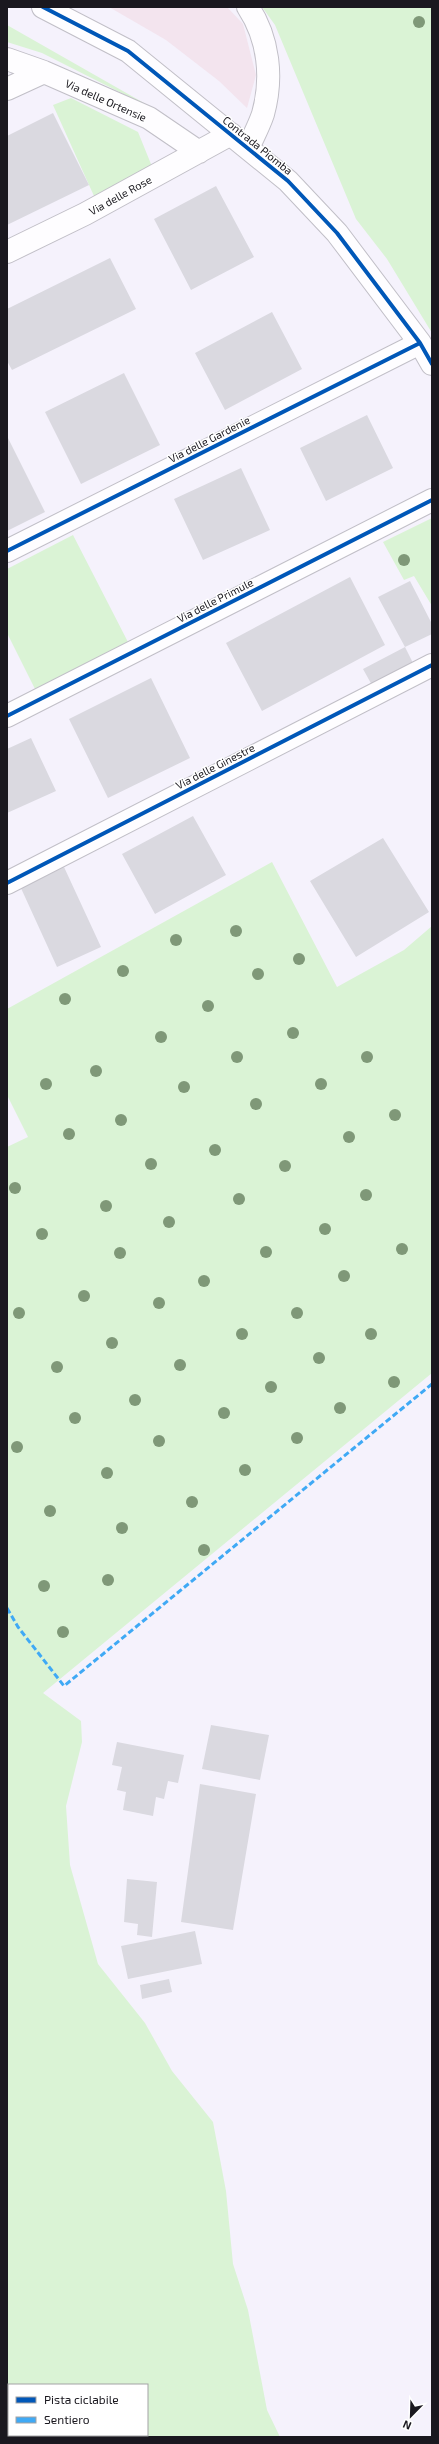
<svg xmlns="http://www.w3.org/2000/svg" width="439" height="2444" font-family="'Exo 2',sans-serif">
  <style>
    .commercial { fill: #f3e4ee }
    .green { fill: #daf3d5; fill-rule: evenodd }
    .building { fill: #dad9e0 }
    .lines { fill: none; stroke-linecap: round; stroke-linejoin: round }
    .minor-casing { stroke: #c1bfc7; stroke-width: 24 }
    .minor { stroke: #fefdff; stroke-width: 22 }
    .quiet { stroke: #3fa9f5; stroke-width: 3; stroke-dasharray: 6 3; stroke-linecap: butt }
    .cycleway-casing { stroke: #fff; stroke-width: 6 }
    .cycleway { stroke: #0057b8; stroke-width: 4 }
    .tree { fill: #7f9878 }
    .labels { text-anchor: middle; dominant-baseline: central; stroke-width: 3; stroke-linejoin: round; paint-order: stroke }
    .street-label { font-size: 11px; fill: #1a181f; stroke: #fff }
  </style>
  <rect width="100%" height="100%" fill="#f5f2fc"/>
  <path class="commercial" d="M 109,7 L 227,7 L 243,24 L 256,75 L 247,108 L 219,81 L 166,40 Z"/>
  <path class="green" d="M 262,7 L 432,7 L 432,333 L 387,259 L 356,219 L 275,25 Z
    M 7,25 L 165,115 L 42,53 L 7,42 Z
    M 71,98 L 138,132 L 153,169 L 94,196 L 53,105 Z
    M 432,518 L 432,606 L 414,576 L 404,580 L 383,542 Z
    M 73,535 L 129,644 L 36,691 L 7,633 L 7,569 Z
    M 272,862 L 337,987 L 404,950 L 432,926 L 432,1373 L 43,1693 L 81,1721 L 82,1742 L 66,1806 L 70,1865 L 98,1964 L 145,2023 L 172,2071 L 213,2122 L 226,2191 L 233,2264 L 248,2310 L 267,2410 L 280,2437 L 7,2437 L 7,1147 L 28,1137 L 7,1095 L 7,1009 ZM 9,2385 L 147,2385 L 147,2435 L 9,2435 Z"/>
  <path class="building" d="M 53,113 L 89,185 L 7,225 L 7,136 Z
    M 216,186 L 254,257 L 191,290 L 154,219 Z
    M 110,258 L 136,309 L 12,370 L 7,361 L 7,309 Z
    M 272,312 L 302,369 L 225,410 L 195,353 Z
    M 124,373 L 160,445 L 81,484 L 45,412 Z
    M 367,415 L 393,468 L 326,501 L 300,448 Z
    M 7,436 L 45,512 L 7,531 Z
    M 241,468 L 270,530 L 203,560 L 174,499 Z
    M 350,577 L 385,645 L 262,711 L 226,643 Z
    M 410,581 L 432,624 L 432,634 L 405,647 L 378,597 Z
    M 405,647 L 414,665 L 373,687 L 363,669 Z
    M 151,678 L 190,758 L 108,798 L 69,719 Z
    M 31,738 L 56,791 L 7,813 L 7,749 Z
    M 193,816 L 226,875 L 155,914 L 122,854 Z
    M 383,838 L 429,912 L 356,957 L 310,881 Z
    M 64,867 L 101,947 L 57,967 L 20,886 Z
    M 211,1725 L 269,1735 L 260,1780 L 202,1769 Z
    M 117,1742 L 184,1755 L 178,1783 L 168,1781 L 164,1799 L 156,1797 L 153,1816 L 123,1810 L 126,1792 L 117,1790 L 122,1767 L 112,1765 Z
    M 200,1784 L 256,1794 L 233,1930 L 181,1922 Z
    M 127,1879 L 157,1882 L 152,1937 L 137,1935 L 138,1924 L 124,1922 Z
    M 195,1931 L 202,1964 L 128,1979 L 121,1946 Z
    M 169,1979 L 172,1992 L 142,1999 L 140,1985 Z"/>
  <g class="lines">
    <g class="minor-casing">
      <path id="minor" d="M 43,7 L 128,51 L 288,181 L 337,233 L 420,343 L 432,364
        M 7,59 L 44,72 L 149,118 L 199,152
        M 7,89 L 44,72
        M 248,148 C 253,137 259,126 263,114 C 273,78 269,39 248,7
        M 7,252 L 85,214 L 231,134
        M 7,551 L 420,343
        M 7,716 L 432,500
        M 7,883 L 432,665"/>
    </g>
    <use href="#minor" class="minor"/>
    <path class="quiet" d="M 7,1608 L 18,1627 L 64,1686 L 432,1384"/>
    <g class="cycleway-casing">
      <path id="cycleway" d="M 43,7 L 128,51 L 288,181 L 337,233 L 420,343 L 432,364
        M 7,551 L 420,343
        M 7,716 L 432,500
        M 7,883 L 432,665"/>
    </g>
    <use href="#cycleway" class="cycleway"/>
  </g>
  <g class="tree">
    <circle cx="419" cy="22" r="6"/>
    <circle cx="404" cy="560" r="6"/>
    <circle cx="236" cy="931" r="6"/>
    <circle cx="176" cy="940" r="6"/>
    <circle cx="299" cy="959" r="6"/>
    <circle cx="123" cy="971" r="6"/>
    <circle cx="258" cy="974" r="6"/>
    <circle cx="65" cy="999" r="6"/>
    <circle cx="208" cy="1006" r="6"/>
    <circle cx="293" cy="1033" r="6"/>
    <circle cx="161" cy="1037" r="6"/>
    <circle cx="237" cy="1057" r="6"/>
    <circle cx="367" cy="1057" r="6"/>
    <circle cx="96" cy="1071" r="6"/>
    <circle cx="46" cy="1084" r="6"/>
    <circle cx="321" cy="1084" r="6"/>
    <circle cx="184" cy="1087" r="6"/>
    <circle cx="256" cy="1104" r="6"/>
    <circle cx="395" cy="1115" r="6"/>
    <circle cx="121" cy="1120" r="6"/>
    <circle cx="69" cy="1134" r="6"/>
    <circle cx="349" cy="1137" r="6"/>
    <circle cx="215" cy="1150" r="6"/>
    <circle cx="151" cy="1164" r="6"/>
    <circle cx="285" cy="1166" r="6"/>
    <circle cx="15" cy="1188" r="6"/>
    <circle cx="366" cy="1195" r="6"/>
    <circle cx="239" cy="1199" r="6"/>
    <circle cx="106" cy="1206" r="6"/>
    <circle cx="169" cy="1222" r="6"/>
    <circle cx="325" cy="1229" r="6"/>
    <circle cx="42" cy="1234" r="6"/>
    <circle cx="402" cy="1249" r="6"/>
    <circle cx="266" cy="1252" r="6"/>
    <circle cx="120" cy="1253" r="6"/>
    <circle cx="344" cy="1276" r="6"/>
    <circle cx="204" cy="1281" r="6"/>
    <circle cx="84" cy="1296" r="6"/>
    <circle cx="159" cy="1303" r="6"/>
    <circle cx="19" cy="1313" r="6"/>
    <circle cx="297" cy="1313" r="6"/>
    <circle cx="242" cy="1334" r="6"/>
    <circle cx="371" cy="1334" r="6"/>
    <circle cx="112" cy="1343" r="6"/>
    <circle cx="319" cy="1358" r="6"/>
    <circle cx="180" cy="1365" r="6"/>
    <circle cx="57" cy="1367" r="6"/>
    <circle cx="394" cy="1382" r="6"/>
    <circle cx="271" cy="1387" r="6"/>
    <circle cx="135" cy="1400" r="6"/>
    <circle cx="340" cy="1408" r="6"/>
    <circle cx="224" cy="1413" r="6"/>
    <circle cx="75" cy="1418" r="6"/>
    <circle cx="297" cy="1438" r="6"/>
    <circle cx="159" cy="1441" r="6"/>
    <circle cx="17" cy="1447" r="6"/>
    <circle cx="245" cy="1470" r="6"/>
    <circle cx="107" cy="1473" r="6"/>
    <circle cx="192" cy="1502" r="6"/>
    <circle cx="50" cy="1511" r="6"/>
    <circle cx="122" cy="1528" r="6"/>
    <circle cx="204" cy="1550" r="6"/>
    <circle cx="108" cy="1580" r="6"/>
    <circle cx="44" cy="1586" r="6"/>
    <circle cx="63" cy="1632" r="6"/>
  </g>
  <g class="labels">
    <g class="street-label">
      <text transform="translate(106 100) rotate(24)">Via delle Ortensie</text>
      <text transform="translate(258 145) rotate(39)">Contrada Piomba</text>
      <text transform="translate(120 195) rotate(-29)">Via delle Rose</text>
      <text transform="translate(209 439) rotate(-27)">Via delle Gardenie</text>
      <text transform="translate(215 600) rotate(-27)">Via delle Primule</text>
      <text transform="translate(215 766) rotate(-27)">Via delle Ginestre</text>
    </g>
  </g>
  <rect width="439" height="2444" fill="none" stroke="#1a181f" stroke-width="16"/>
  <rect x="8" y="2384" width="140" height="52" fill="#ffffff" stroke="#a3a3a5"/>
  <rect x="16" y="2397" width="20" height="6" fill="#0057b8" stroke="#a3a3a5"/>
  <text x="44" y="2404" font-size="12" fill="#1a181f">Pista ciclabile</text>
  <rect x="16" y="2417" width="20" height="6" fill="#3fa9f5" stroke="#a3a3a5"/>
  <text x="44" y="2424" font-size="12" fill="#1a181f">Sentiero</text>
  <g transform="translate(411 2416) rotate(203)" stroke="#ffffff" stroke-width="3" paint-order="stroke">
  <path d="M0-3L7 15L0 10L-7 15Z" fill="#1a181f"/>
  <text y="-6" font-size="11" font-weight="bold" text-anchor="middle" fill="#1a181f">N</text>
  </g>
</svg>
